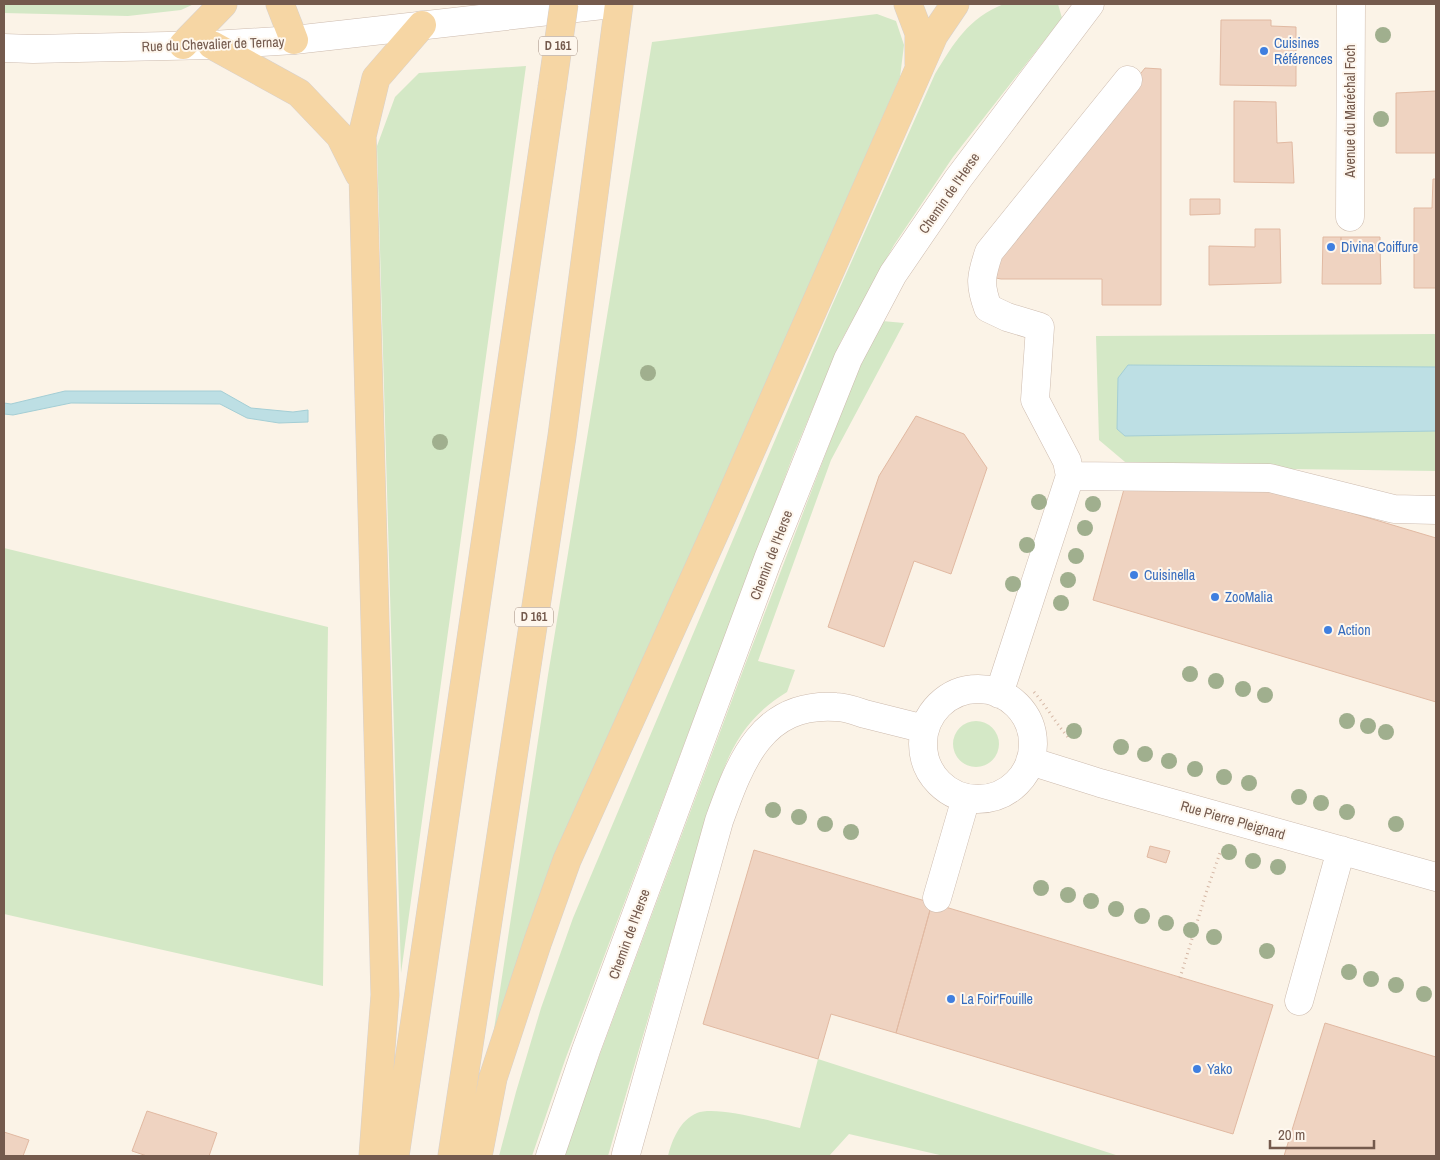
<svg xmlns="http://www.w3.org/2000/svg" width="1440" height="1160" font-family="'Archivo Narrow',sans-serif">
  <style>
    .green { fill: #d4e8c6 }
    .water { fill: #bddfe4; stroke: #a4ced5 }
    .building { fill: #efd3c1; stroke: #e1b9a2 }
    .lines { fill: none; stroke-linecap: round; stroke-linejoin: round }
    .minor-casing { stroke: #cdbbae; stroke-width: 29 }
    .major-casing { stroke: #d8d1cd; stroke-width: 29 }
    .path { stroke: #d4b6a4; stroke-width: 3; stroke-dasharray: 1 4; stroke-linecap: butt }
    .minor { stroke: #fff; stroke-width: 28 }
    .major { stroke: #f6d6a4; stroke-width: 28 }
    .major-bridge-casing { stroke: #d8d1cd; stroke-width: 29; stroke-linecap: butt }
    .major-bridge { stroke: #f6d6a4; stroke-width: 28 }
    .tree { fill: #a0af8e }
    .shop-dot { fill: #3f7fe0; stroke: #fef7ee; stroke-width: 2 }
    .labels { text-anchor: middle; dominant-baseline: central; stroke-width: 4; stroke-linejoin: round; paint-order: stroke }
    .shield { fill: #fef7ee; stroke: #9d897d; stroke-width: 1 }
    .shield-label { font-size: 12px; font-weight: bold; fill: #745a4d }
    .shop-label { font-size: 14px; fill: #366cbe; stroke: #fef7ee; text-anchor: start }
    .street-label { font-size: 14px; fill: #745a4d; stroke: #fef7ee }
  </style>
  <rect width="100%" height="100%" fill="#fbf3e7"/>
  <path class="green" d="M 4,4 L 194,4 L 181,10 L 128,16 L 4,13 Z
    M 1004,4 L 1058,4 L 1062,18 L 953,157 L 894,245 L 841,341 L 794,453 L 565,1060 L 532,1156 L 499,1156 L 516,1092 L 541,1008 L 573,918 L 830,310 L 935,74 C 954,43 968,18 1004,4 Z
    M 877,14 L 896,21 L 904,45 L 900,77 L 572,828 L 491,1049 L 548,675 L 652,42 Z
    M 526,66 L 401,973 L 377,146 L 395,97 L 419,73 Z
    M 882,321 L 904,323 L 831,460 L 758,661 L 795,670 L 787,692 C 736,723 725,763 707,816 L 608,1156 L 562,1156 L 748,657 L 855,377 Z
    M 1436,334 L 1436,471 L 1131,467 L 1099,440 L 1096,336 Z
    M 4,548 L 328,627 L 323,986 L 4,914 Z
    M953 744a23 23 0 1 1 46 0a23 23 0 1 1-46 0Z
    M 818,1059 L 1119,1156 L 944,1156 L 849,1134 L 829,1156 L 668,1156 C 672,1140 680,1120 697,1113 C 717,1105 777,1123 800,1128 Z"/>
  <path class="water" d="M 1128,365 L 1436,367 L 1436,431 L 1125,436 L 1117,429 L 1118,378 Z
    M 65,391 L 221,391 L 251,408 L 293,412 L 308,410 L 308,422 L 279,423 L 247,418 L 220,404 L 71,403 L 13,415 L 4,414 L 4,403 L 11,404 Z"/>
  <path class="building" d="M 1221,20 L 1271,20 L 1271,26 L 1296,27 L 1296,86 L 1220,85 Z
    M 1145,68 L 1161,69 L 1161,305 L 1102,305 L 1102,279 L 1001,279 L 996,278 L 1002,248 Z
    M 1436,91 L 1436,153 L 1396,153 L 1396,93 Z
    M 1234,101 L 1276,102 L 1277,143 L 1292,142 L 1294,183 L 1234,182 Z
    M 1433,179 L 1436,179 L 1436,288 L 1414,288 L 1414,208 L 1432,208 Z
    M 1190,199 L 1220,199 L 1220,214 L 1190,215 Z
    M 1255,229 L 1280,229 L 1281,283 L 1209,285 L 1209,246 L 1255,247 Z
    M 1323,237 L 1341,237 L 1341,246 L 1380,246 L 1381,284 L 1322,284 Z
    M 1341,237 L 1380,237 L 1380,246 L 1341,246 Z
    M 916,416 L 964,434 L 987,468 L 951,574 L 914,561 L 884,647 L 828,627 L 879,476 Z
    M 1126,482 L 1265,487 L 1436,538 L 1436,702 L 1093,600 Z
    M 1150,846 L 1170,851 L 1166,863 L 1147,857 Z
    M 754,850 L 932,903 L 896,1033 L 831,1014 L 818,1059 L 703,1024 Z
    M 932,903 L 1273,1005 L 1233,1134 L 896,1033 Z
    M 1325,1023 L 1436,1057 L 1436,1156 L 1284,1156 Z
    M 147,1111 L 217,1133 L 209,1156 L 147,1156 L 132,1151 Z
    M 4,1132 L 29,1140 L 23,1156 L 4,1156 Z"/>
  <g class="lines">
    <g class="minor-casing">
      <path id="minor" d="M 4,48 L 33,49 L 212,45 L 294,40 L 612,4
        M 1350,217 L 1351,4
        M 1070,476 L 1270,478 L 1394,509 L 1436,510
        M923 744a55 55 0 1 1 110 0a55 55 0 1 1-110 0Z
        M 999,694 L 1070,476 L 1067,461 L 1035,400 L 1040,327 L 1007,317 L 988,308 C 979,284 981,276 989,252 L 1128,80
        M 1030,761 L 1100,783 L 1436,877
        M 937,898 L 966,798
        M 1299,1001 L 1341,850
        M 626,1154 L 719,821 C 740,763 761,702 836,707 C 845,707 856,711 865,714 C 885,719 905,724 925,729
        M 550,1156 L 586,1050 L 768,559 L 848,359 L 893,274 L 958,179 L 1090,4"/>
    </g>
    <g class="major-casing">
      <path id="major" d="M 280,4 L 294,40
        M 908,4 L 919,33 L 919,64
        M 183,45 L 223,4
        M 212,45 L 299,93 L 340,136 L 359,174
        M 373,1156 L 385,995 L 362,136 L 376,78 L 422,25
        M 395,1156 L 552,88
        M 452,1156 L 562,436 L 619,4
        M 478,1156 L 493,1078 L 538,941 L 567,860 L 716,530 L 934,35 L 955,4"/>
    </g>
    <path class="path" d="M 1034,692 C 1047,707 1056,724 1069,738
      M 1180,978 L 1206,893 L 1221,850"/>
    <use href="#minor" class="minor"/>
    <use href="#major" class="major"/>
    <g class="major-bridge-casing">
      <path id="major-bridge" d="M 552,88 L 564,4"/>
    </g>
    <use href="#major-bridge" class="major-bridge"/>
  </g>
  <g class="tree">
    <circle cx="1383" cy="35" r="8"/>
    <circle cx="1381" cy="119" r="8"/>
    <circle cx="648" cy="373" r="8"/>
    <circle cx="440" cy="442" r="8"/>
    <circle cx="1039" cy="502" r="8"/>
    <circle cx="1093" cy="504" r="8"/>
    <circle cx="1085" cy="528" r="8"/>
    <circle cx="1027" cy="545" r="8"/>
    <circle cx="1076" cy="556" r="8"/>
    <circle cx="1068" cy="580" r="8"/>
    <circle cx="1013" cy="584" r="8"/>
    <circle cx="1061" cy="603" r="8"/>
    <circle cx="1190" cy="674" r="8"/>
    <circle cx="1216" cy="681" r="8"/>
    <circle cx="1243" cy="689" r="8"/>
    <circle cx="1265" cy="695" r="8"/>
    <circle cx="1347" cy="721" r="8"/>
    <circle cx="1368" cy="726" r="8"/>
    <circle cx="1074" cy="731" r="8"/>
    <circle cx="1386" cy="732" r="8"/>
    <circle cx="1121" cy="747" r="8"/>
    <circle cx="1145" cy="754" r="8"/>
    <circle cx="1169" cy="761" r="8"/>
    <circle cx="1195" cy="769" r="8"/>
    <circle cx="1224" cy="777" r="8"/>
    <circle cx="1249" cy="783" r="8"/>
    <circle cx="1299" cy="797" r="8"/>
    <circle cx="1321" cy="803" r="8"/>
    <circle cx="773" cy="810" r="8"/>
    <circle cx="1347" cy="812" r="8"/>
    <circle cx="799" cy="817" r="8"/>
    <circle cx="825" cy="824" r="8"/>
    <circle cx="1396" cy="824" r="8"/>
    <circle cx="851" cy="832" r="8"/>
    <circle cx="1229" cy="852" r="8"/>
    <circle cx="1253" cy="861" r="8"/>
    <circle cx="1278" cy="867" r="8"/>
    <circle cx="1041" cy="888" r="8"/>
    <circle cx="1068" cy="895" r="8"/>
    <circle cx="1091" cy="901" r="8"/>
    <circle cx="1116" cy="909" r="8"/>
    <circle cx="1142" cy="916" r="8"/>
    <circle cx="1166" cy="923" r="8"/>
    <circle cx="1191" cy="930" r="8"/>
    <circle cx="1214" cy="937" r="8"/>
    <circle cx="1267" cy="951" r="8"/>
    <circle cx="1349" cy="972" r="8"/>
    <circle cx="1371" cy="979" r="8"/>
    <circle cx="1396" cy="985" r="8"/>
    <circle cx="1424" cy="994" r="8"/>
  </g>
  <g class="shop-dot">
    <circle cx="1264" cy="51" r="5"/>
    <circle cx="1331" cy="247" r="5"/>
    <circle cx="1134" cy="575" r="5"/>
    <circle cx="1215" cy="597" r="5"/>
    <circle cx="1328" cy="630" r="5"/>
    <circle cx="951" cy="999" r="5"/>
    <circle cx="1197" cy="1069" r="5"/>
  </g>
  <g class="labels">
    <g class="shield">
      <rect x="539" y="36.5" width="38" height="19" rx="4"/>
      <rect x="515" y="607.5" width="38" height="19" rx="4"/>
    </g>
    <g class="shield-label">
      <text x="558" y="46">D 161</text>
      <text x="534" y="617">D 161</text>
    </g>
    <g class="shop-label">
      <text x="1274" y="43">Cuisines<tspan x="1274" dy="16">Références</tspan></text>
      <text x="1341" y="247">Divina Coiffure</text>
      <text x="1144" y="575">Cuisinella</text>
      <text x="1225" y="597">ZooMalia</text>
      <text x="1338" y="630">Action</text>
      <text x="961" y="999">La Foir'Fouille</text>
      <text x="1207" y="1069">Yako</text>
    </g>
    <g class="street-label">
      <text transform="translate(213 44) rotate(-2)">Rue du Chevalier de Ternay</text>
      <text transform="translate(1350 111) rotate(-90)">Avenue du Maréchal Foch</text>
      <text transform="translate(949 193) rotate(-55)">Chemin de l'Herse</text>
      <text transform="translate(771 555) rotate(-69)">Chemin de l'Herse</text>
      <text transform="translate(1233 820) rotate(16)">Rue Pierre Pleignard</text>
      <text transform="translate(629 934) rotate(-70)">Chemin de l'Herse</text>
    </g>
  </g>
  <rect width="1440" height="1160" fill="none" stroke="#745a4d" stroke-width="10"/>
  <path d="M1270 1140v8h104v-8" fill="none" stroke="#745a4d" stroke-width="2.5"/>
  <text x="1278" y="1140" font-size="15" fill="#745a4d" stroke="#fef7ee" stroke-width="4" paint-order="stroke">20 m</text>
</svg>
